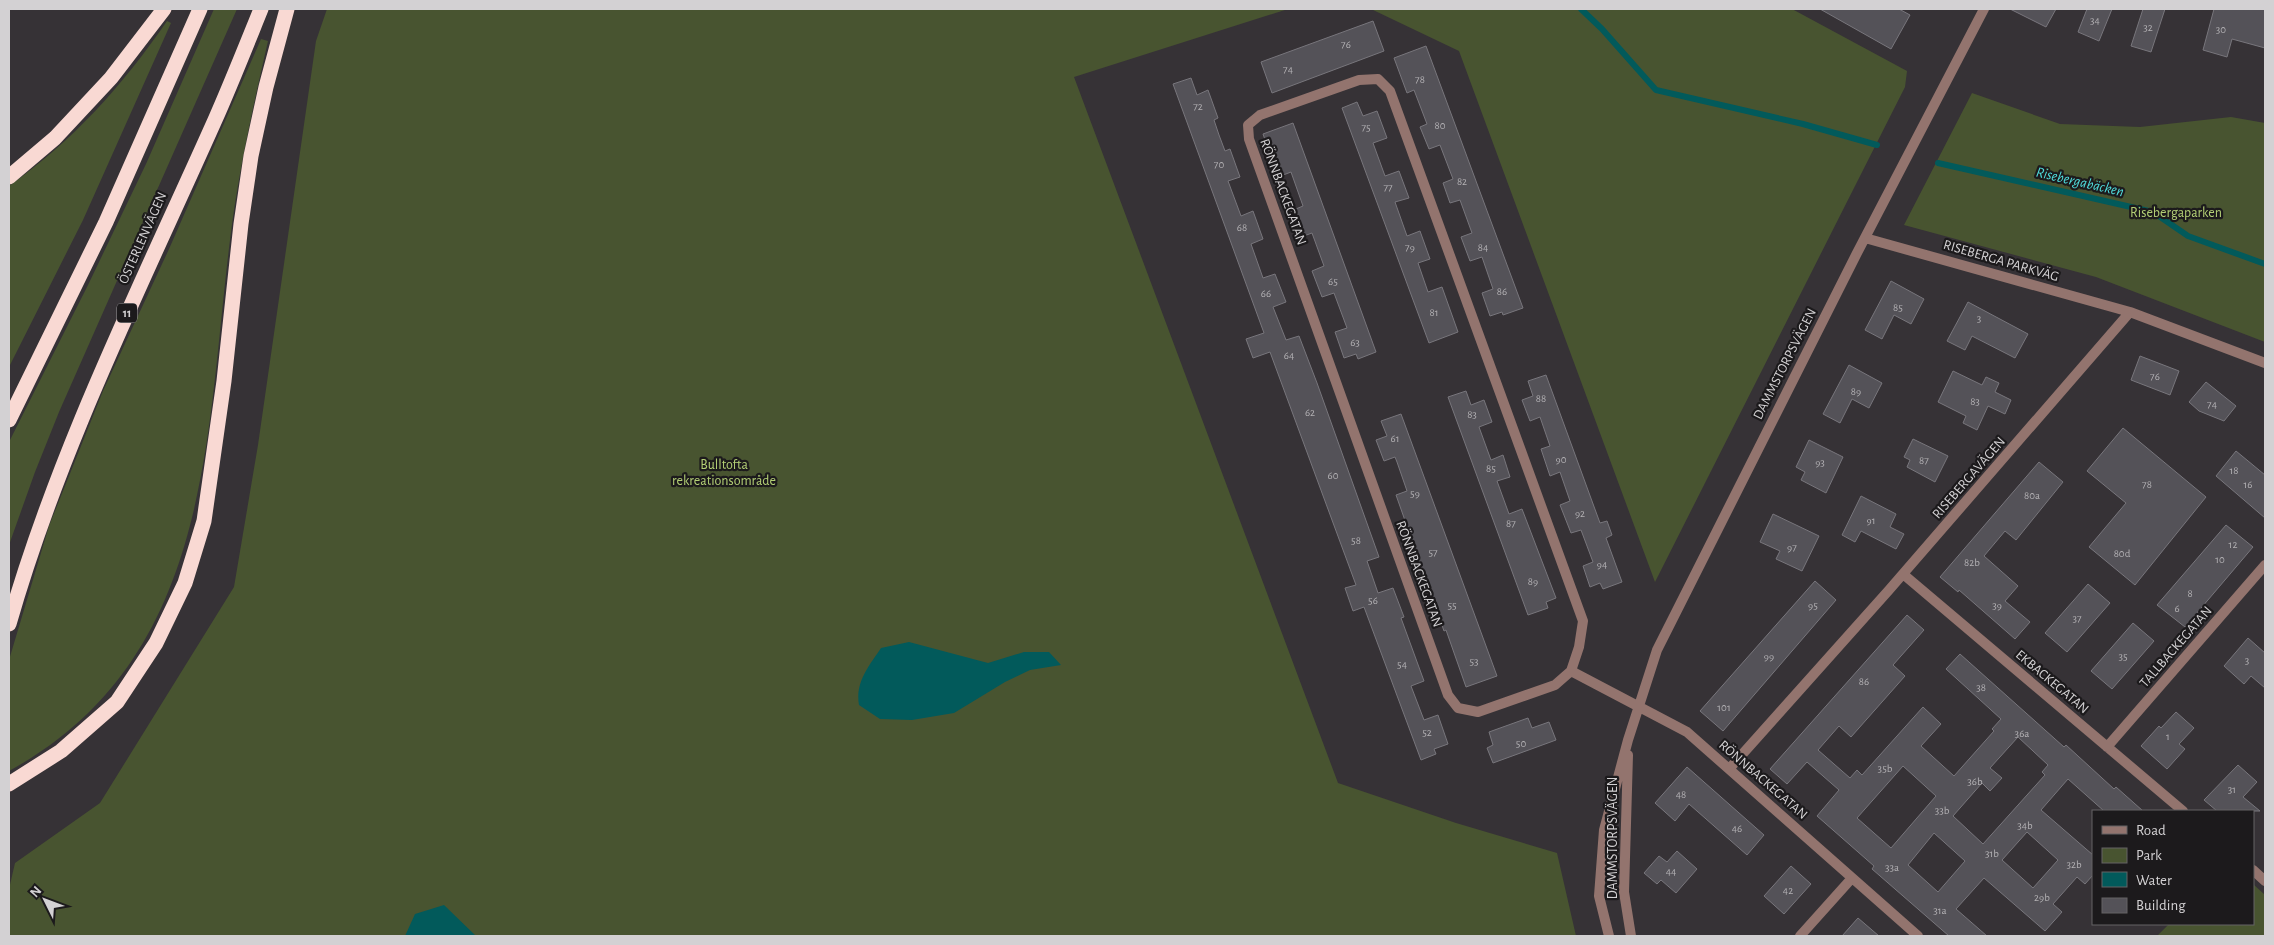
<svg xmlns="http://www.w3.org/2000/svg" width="2274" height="945" font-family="'Alegreya Sans',sans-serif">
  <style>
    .green { fill: #485430 }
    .water { fill: #025a5b }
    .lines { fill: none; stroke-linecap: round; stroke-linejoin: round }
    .stream { stroke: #025a5b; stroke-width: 6 }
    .building { fill: #545258; stroke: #78767c; fill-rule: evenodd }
    .minor { stroke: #93746e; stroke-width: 10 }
    .motorway { stroke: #f9d9d3; stroke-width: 15 }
    .labels { text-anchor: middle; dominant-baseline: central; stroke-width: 4.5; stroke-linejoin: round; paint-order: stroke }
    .number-label { font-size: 11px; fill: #b3b1b4 }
    .shield { fill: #1c1a1c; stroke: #9c9a9c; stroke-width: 1 }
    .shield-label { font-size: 12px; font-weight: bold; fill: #d3d1d3 }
    .street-label { font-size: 14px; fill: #d3d1d3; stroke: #1c1a1c }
    .park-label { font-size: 14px; fill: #b3cf75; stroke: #1c1a1c }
    .water-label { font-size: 15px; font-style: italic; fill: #50dede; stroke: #1c1a1c }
  </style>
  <rect width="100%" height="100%" fill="#363236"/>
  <path class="green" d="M 214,9 L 237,9 L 59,412 L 35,472 L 9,545 L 9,442 L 88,285 L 146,164 Z
    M 327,9 L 1288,9 L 1074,77 L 1338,783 L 1456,823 L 1557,853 L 1576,936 L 9,936 L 9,889 L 15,863 L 100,803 L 234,587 L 258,445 L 316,41 Z
    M 1371,9 L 1792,9 L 1907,71 L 1905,87 L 1655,582 L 1459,51 Z
    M 167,21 L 171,23 L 83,220 L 9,367 L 9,186 C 73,141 123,85 167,21 Z
    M 261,39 L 268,41 C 253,107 238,173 230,240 C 205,441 212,660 9,771 L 9,660 L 49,526 L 103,391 L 169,249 Z
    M 1972,93 L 2060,124 L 2140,127 L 2231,117 L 2265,123 L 2265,342 L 2096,277 L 1904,225 Z
    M 2253,884 L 2265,895 L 2265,936 L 2157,936 L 2169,924 L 2253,924 Z"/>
  <path class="water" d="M 909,642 L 988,663 L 1024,652 L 1049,652 L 1061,665 L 1030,670 L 1005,682 L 954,713 L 912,720 L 880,719 L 859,705 C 855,682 869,666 881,648 Z
    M 444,905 L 476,936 L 405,936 L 415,914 Z"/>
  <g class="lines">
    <path class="stream" d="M 1581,9 L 1602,29 L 1656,90 L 1803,124 L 1877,145
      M 1938,163 L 2153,212 L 2188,236 L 2265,264"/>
  </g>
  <path class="building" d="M 1820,9 L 1899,9 L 1910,15 L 1891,49 Z
    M 2010,9 L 2056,9 L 2046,27 Z
    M 2087,9 L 2112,9 L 2099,41 L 2078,32 Z
    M 2143,9 L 2165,9 L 2151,52 L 2131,46 Z
    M 2214,9 L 2265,9 L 2265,48 L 2232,39 L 2227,57 L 2203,50 Z
    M 1373,21 L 1384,51 L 1272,93 L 1261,62 Z
    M 1426,46 L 1523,308 L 1503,315 L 1502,312 L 1490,316 L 1482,293 L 1493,289 L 1482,257 L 1470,261 L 1461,237 L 1472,233 L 1460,200 L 1450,203 L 1443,183 L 1453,179 L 1440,145 L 1429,149 L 1420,127 L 1427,124 L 1414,90 L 1407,93 L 1394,58 Z
    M 1191,78 L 1197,95 L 1208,90 L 1218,118 L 1214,120 L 1219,135 L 1225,151 L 1230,149 L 1240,177 L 1228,181 L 1241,216 L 1253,211 L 1263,239 L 1251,244 L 1263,278 L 1275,274 L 1286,302 L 1273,307 L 1286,340 L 1299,336 L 1317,383 L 1379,557 L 1367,561 L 1378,593 L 1393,588 L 1404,617 L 1401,618 L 1424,681 L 1411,686 L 1424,720 L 1438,715 L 1448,744 L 1434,749 L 1436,754 L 1421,760 L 1364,607 L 1353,611 L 1345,588 L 1356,585 L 1270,352 L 1253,358 L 1246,339 L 1264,333 L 1173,84 Z
    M 1357,102 L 1363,116 L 1377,111 L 1387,138 L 1373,143 L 1385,176 L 1399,171 L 1409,198 L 1395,202 L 1407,236 L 1420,231 L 1430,259 L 1418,263 L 1428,292 L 1442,287 L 1458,332 L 1429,343 L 1342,108 Z
    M 1293,123 L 1376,352 L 1358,359 L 1356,354 L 1344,358 L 1335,332 L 1347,328 L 1334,293 L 1322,297 L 1312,271 L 1324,266 L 1312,233 L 1301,237 L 1291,211 L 1303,206 L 1291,172 L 1278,177 L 1263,134 Z
    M 1891,281 L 1924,299 L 1911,324 L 1894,315 L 1882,339 L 1865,330 Z
    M 1968,302 L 2028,334 L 2015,358 L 1972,336 L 1965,350 L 1947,341 Z
    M 2140,356 L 2179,371 L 2170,395 L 2131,380 Z
    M 1849,365 L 1882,383 L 1869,408 L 1852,399 L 1840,423 L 1823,414 Z
    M 1953,371 L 1982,385 L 1986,377 L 1999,383 L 1995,392 L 2011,400 L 2005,414 L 1988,406 L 1977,430 L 1963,423 L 1966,416 L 1938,402 Z
    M 1546,375 L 1600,523 L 1607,521 L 1612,535 L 1606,538 L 1622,582 L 1603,589 L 1600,583 L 1590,587 L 1583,566 L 1593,562 L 1581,530 L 1571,533 L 1560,505 L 1570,501 L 1560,472 L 1550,476 L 1541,449 L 1550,446 L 1540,417 L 1530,421 L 1522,400 L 1533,396 L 1528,381 Z
    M 2206,382 L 2236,406 L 2224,421 L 2199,411 L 2189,402 Z
    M 1466,391 L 1471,405 L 1484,400 L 1492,422 L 1479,427 L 1491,460 L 1503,455 L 1510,477 L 1497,481 L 1509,514 L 1522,509 L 1556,598 L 1546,602 L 1548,608 L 1528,615 L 1448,397 Z
    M 1401,414 L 1497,676 L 1466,687 L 1446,630 L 1444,631 L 1396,495 L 1407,491 L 1397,462 L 1395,457 L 1384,461 L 1376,440 L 1387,436 L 1381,421 Z
    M 2123,428 L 2206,497 L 2135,585 L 2089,547 L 2126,503 L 2087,471 Z
    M 1913,439 L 1948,456 L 1935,482 L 1907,467 L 1910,460 L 1904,457 Z
    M 1809,440 L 1843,457 L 1826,493 L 1801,480 L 1805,472 L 1796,467 Z
    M 2236,451 L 2265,475 L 2265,518 L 2216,476 Z
    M 2039,462 L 2063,482 L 2016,540 L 2005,531 L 1984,556 L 2018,586 L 2005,601 L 2030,622 L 2015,639 L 1959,590 L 1958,592 L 1940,577 Z
    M 1861,496 L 1896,514 L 1890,527 L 1904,534 L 1896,549 L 1861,531 L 1855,542 L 1842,535 Z
    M 1773,514 L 1819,536 L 1802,571 L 1776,559 L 1780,551 L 1760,542 Z
    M 2226,525 L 2253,547 L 2185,627 L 2157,605 Z
    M 1815,581 L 1836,600 L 1723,731 L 1700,711 Z
    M 2088,584 L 2110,603 L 2067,652 L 2045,633 Z
    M 1907,615 L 1924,630 L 1893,665 L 1905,676 L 1851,737 L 1839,726 L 1818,750 L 1850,778 L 1857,770 L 1862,775 L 1923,707 L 1941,724 L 1921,746 L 1954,776 L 1994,731 L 1992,729 L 2001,719 L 1946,669 L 1960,654 L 2064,747 L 2066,745 L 2114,789 L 2116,787 L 2143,811 L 2104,811 L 2068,779 L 2041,810 L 2093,855 L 2093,875 L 2085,884 L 2077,877 L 2053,904 L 2062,912 L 2045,931 L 1984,878 L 1956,909 L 1987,936 L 1949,936 L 1872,869 L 1874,866 L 1817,816 L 1839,790 L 1807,762 L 1787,784 L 1770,769 ZM 2018,737 L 2048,765 L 2042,772 L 2045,775 L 1983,844 L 1953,816 L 1982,783 L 1990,791 L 2002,778 L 1990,768 ZM 1903,766 L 1936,796 L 1891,848 L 1857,818 ZM 2027,832 L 2058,860 L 2033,888 L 2002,860 ZM 1934,833 L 1965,861 L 1938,892 L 1908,865 Z
    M 2133,623 L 2154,641 L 2112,689 L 2091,671 Z
    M 2248,638 L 2265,653 L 2265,688 L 2251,676 L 2244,684 L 2224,666 Z
    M 2176,712 L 2194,728 L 2179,744 L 2185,749 L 2167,769 L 2141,746 L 2159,726 L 2161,728 Z
    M 1528,718 L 1532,728 L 1549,722 L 1556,740 L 1493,763 L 1487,748 L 1493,745 L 1489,732 Z
    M 2238,765 L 2257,782 L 2243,797 L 2260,811 L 2217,811 L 2204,800 Z
    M 1687,767 L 1764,835 L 1747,855 L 1689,804 L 1675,821 L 1655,803 Z
    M 1677,851 L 1697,869 L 1676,893 L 1661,880 L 1657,884 L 1644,873 L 1659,856 L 1667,862 Z
    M 1791,866 L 1811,884 L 1784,914 L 1764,896 Z
    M 1858,918 L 1879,936 L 1842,936 Z"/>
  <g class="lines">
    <path class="minor" d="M 1865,238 L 2130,312 L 2265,363
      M 1903,574 L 2183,811
      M 1571,671 L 1555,685 L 1478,712 L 1458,708 L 1448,695 L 1249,139 L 1248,125 L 1260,115 L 1359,80 L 1378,79 L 1390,91 L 1583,621 L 1579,647 L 1571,671 L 1687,732 L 1918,936
      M 2107,747 L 2265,565
      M 1628,755 L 1624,892 L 1631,936
      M 1730,768 L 1889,590 L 2130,312
      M 2253,870 L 2265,881
      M 1609,936 L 1599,896 L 1604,830 L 1628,740 L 1657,650 L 1857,253 L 1984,9
      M 1800,936 L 1852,878"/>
    <path class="motorway" d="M 9,177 L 55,138 L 111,78 L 164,9
      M 9,420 L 106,222 L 200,9
      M 9,624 C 59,449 141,286 215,120 C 231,84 246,46 261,9
      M 9,784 L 61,751 L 117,702 L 156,643 L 185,583 L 204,521 L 224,381 L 241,224 L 251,156 L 266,87 L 287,9"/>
  </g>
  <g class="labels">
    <g class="number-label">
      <text x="2095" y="20">34</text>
      <text x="2148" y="27">32</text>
      <text x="2221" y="29">30</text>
      <text x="1346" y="44">76</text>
      <text x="1288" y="69">74</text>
      <text x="1420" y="79">78</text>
      <text x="1198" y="106">72</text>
      <text x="1440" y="125">80</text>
      <text x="1366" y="127">75</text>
      <text x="1219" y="164">70</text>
      <text x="1462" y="181">82</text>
      <text x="1388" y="187">77</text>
      <text x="1242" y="227">68</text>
      <text x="1410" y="247">79</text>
      <text x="1483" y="247">84</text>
      <text x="1333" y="281">65</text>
      <text x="1502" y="291">86</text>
      <text x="1266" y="293">66</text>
      <text x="1898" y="307">85</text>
      <text x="1434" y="312">81</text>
      <text x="1979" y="318">3</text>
      <text x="1355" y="342">63</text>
      <text x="1289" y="355">64</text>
      <text x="2155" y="376">76</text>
      <text x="1856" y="391">89</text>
      <text x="1541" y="398">88</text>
      <text x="1975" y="401">83</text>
      <text x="2212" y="404">74</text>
      <text x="1310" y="412">62</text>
      <text x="1472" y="414">83</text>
      <text x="1395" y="438">61</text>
      <text x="1561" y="459">90</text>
      <text x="1924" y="460">87</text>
      <text x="1820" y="462">93</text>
      <text x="1491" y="468">85</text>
      <text x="2234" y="470">18</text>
      <text x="1333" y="475">60</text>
      <text x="2147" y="484">78</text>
      <text x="2248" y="484">16</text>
      <text x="1415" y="493">59</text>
      <text x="2032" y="495">80a</text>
      <text x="1580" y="513">92</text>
      <text x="1871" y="520">91</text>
      <text x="1511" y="523">87</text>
      <text x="1356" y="540">58</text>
      <text x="2233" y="544">12</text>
      <text x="1792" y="547">97</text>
      <text x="1433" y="552">57</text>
      <text x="2122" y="553">80d</text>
      <text x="2220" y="559">10</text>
      <text x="1972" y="562">82b</text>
      <text x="1602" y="564">94</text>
      <text x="1533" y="581">89</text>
      <text x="2190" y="593">8</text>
      <text x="1373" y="600">56</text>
      <text x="1452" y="605">55</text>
      <text x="1813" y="605">95</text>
      <text x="1997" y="605">39</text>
      <text x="2177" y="608">6</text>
      <text x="2077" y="618">37</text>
      <text x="1769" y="656">99</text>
      <text x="2123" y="656">35</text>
      <text x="2247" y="660">3</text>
      <text x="1474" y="661">53</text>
      <text x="1402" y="664">54</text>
      <text x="1864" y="681">86</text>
      <text x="1981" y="687">38</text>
      <text x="1724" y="707">101</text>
      <text x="1427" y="732">52</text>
      <text x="2022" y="733">36a</text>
      <text x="2168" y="736">1</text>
      <text x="1521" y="743">50</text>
      <text x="1885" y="768">35b</text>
      <text x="1975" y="781">36b</text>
      <text x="2232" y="789">31</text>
      <text x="1681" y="794">48</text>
      <text x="1942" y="810">33b</text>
      <text x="2025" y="825">34b</text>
      <text x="1737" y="828">46</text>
      <text x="1992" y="853">31b</text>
      <text x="2074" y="864">32b</text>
      <text x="1892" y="867">33a</text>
      <text x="1671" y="871">44</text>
      <text x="1788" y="890">42</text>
      <text x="2042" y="897">29b</text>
      <text x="1940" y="910">31a</text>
    </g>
    <rect class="shield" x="117" y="303.5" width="20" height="19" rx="4"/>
    <g class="shield-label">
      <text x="127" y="313">11</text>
    </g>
    <g class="street-label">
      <text transform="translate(1283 192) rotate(70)">RÖNNBACKEGATAN</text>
      <text transform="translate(143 238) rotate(-66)">ÖSTERLENVÄGEN</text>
      <text transform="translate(2001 261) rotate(16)">RISEBERGA PARKVÄG</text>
      <text transform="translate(1785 364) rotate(-63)">DAMMSTORPSVÄGEN</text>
      <text transform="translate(1969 478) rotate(-49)">RISEBERGAVÄGEN</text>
      <text transform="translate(1419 574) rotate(70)">RÖNNBACKEGATAN</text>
      <text transform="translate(2176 647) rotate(-49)">TALLBACKEGATAN</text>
      <text transform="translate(2052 682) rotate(40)">EKBACKEGATAN</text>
      <text transform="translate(1763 780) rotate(41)">RÖNNBACKEGATAN</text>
      <text transform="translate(1613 838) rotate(-90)">DAMMSTORPSVÄGEN</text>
    </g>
    <g class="park-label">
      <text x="2176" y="213">Risebergaparken</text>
      <text x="724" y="465">Bulltofta<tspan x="724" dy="16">rekreationsområde</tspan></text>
    </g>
    <g class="water-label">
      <text transform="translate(2080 182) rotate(13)">Risebergabäcken</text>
    </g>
  </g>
  <rect width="2274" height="945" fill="none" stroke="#d3d1d3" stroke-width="20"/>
  <rect x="2092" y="810" width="162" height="115" fill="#1c1a1c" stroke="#656365"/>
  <rect x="2102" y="826" width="25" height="8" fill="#93746e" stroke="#656365"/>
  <text x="2136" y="835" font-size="15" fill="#d3d1d3">Road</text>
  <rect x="2102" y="848" width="25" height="15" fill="#485430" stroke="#656365"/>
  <text x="2136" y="860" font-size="15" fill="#d3d1d3">Park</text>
  <rect x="2102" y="872" width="25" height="15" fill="#025a5b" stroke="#656365"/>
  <text x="2136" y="885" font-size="15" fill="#d3d1d3">Water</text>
  <rect x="2102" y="898" width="25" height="15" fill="#545258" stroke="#656365"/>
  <text x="2136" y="910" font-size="15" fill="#d3d1d3">Building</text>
  <g transform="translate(45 900) rotate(312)" stroke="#1c1a1c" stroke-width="4" paint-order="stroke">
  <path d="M0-4L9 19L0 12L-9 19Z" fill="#d3d1d3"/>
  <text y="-8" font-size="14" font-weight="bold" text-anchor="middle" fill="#d3d1d3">N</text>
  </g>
</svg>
